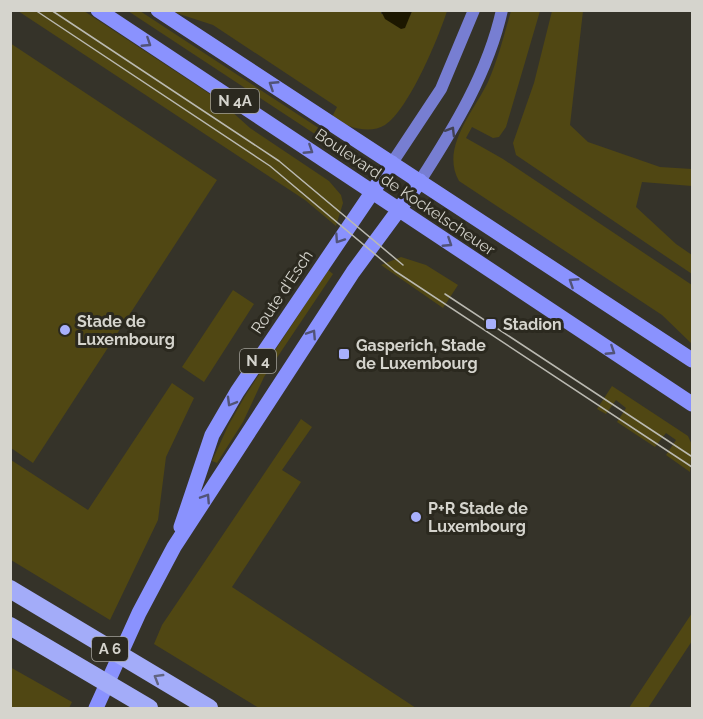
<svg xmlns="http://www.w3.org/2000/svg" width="703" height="719" font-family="Raleway,sans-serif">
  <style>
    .grass { fill: #504713 }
    .water { fill: #1c1700 }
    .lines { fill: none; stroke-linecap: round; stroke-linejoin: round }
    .secondary { stroke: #777ed2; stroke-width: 12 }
    .primary { stroke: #8a92fe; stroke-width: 15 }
    .highway { stroke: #a3acf9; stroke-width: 18 }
    .tram { stroke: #bab9b1; stroke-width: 1.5 }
    .oneway { stroke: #515378 }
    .oneway2 { stroke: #424255 }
    .oneway3 { stroke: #616481 }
    .poi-dot { fill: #a8b0fc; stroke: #2b291f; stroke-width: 2 }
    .labels { text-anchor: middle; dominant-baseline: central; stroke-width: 6; stroke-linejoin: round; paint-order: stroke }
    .shield { fill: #2b291f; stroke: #a2a199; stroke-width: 1.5 }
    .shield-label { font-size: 15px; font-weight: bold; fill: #d5d4cd }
    .street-label { font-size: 16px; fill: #d5d4cd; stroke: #2b291f }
    .poi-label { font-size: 16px; font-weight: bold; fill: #d5d4cd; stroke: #2b291f; text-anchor: start }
  </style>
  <rect width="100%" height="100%" fill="#353329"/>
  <path class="grass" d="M 18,11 L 84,11 L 219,100 L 250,128 L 329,181 L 341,195 L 343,203 L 336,226 L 305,200 Z
    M 128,11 L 140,11 L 343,144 L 359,158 L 356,161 Z
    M 170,11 L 381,11 L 381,14 L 410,16 L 412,11 L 447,11 C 438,39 409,109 385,125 C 369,135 346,127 332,117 L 337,107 L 213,25 Z
    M 511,11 L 540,11 L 506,127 L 499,137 L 493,138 L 472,127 L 466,138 L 503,159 L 692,285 L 692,344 L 662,315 L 459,181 C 440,148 474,111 488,82 C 498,59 504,35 511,11 Z
    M 552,11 L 583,11 L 570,125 L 588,142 L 660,167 L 692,169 L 692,186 L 642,182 L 636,207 L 676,244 L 692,255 L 692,274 L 516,155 L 513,143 L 534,83 Z
    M 10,43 L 217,180 L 33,463 L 11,448 Z
    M 401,257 L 426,265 L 458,285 L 443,308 L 381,265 Z
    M 328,270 L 333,274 L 264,377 L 243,422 L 217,463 L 212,461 L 228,426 L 245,396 Z
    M 233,290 L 254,304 L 204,382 L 182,367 Z
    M 172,383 L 194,398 L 166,457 L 158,520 L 110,620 L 11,560 L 11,460 L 88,510 Z
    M 612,386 L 688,436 L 692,445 L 690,472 L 666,455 L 676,440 L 666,433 L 655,447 L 617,422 L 626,408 L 616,400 L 606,414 L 597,409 Z
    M 301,419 L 312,427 L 282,470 L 301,482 L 232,587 L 416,708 L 259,708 L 154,644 L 162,625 Z
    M 692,613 L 692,641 L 648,708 L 629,708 Z
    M 10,667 L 72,702 L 69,708 L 11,708 Z"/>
  <path class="water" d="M 381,11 L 381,10 L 412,11 L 405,28 L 401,29 L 385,19 Z"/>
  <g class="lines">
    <path class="secondary" d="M 392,163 L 441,89 L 474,10
      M 420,181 C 454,128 488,73 502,10"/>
    <path class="primary" d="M 98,10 L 692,404
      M 158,10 L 692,360
      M 181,527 L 212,435 L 237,392 L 392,163
      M 96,708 L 139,613 L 174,547 L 353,272 L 420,181"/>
    <path class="highway" d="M 10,589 L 209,708
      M 10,626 L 149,708"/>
    <path class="tram" d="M 35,10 L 270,166 L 395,271 L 692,467
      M 51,10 L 279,161 L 403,265
      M 445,294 L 691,456"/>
  </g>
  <defs><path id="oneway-chevron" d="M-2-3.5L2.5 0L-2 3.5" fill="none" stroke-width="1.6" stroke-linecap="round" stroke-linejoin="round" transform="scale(1.5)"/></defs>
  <g class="oneway">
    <use href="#oneway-chevron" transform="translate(147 43) rotate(33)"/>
    <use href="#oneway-chevron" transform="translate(273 85) rotate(-147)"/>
    <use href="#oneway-chevron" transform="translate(309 150) rotate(33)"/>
    <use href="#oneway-chevron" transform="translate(339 239) rotate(124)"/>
    <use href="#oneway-chevron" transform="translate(448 243) rotate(33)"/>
    <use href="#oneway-chevron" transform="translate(573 282) rotate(-147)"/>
    <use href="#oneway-chevron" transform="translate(312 334) rotate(-57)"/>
    <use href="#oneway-chevron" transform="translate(611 351) rotate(33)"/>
    <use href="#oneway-chevron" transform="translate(231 402) rotate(120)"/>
    <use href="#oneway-chevron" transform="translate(206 498) rotate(-57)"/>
  </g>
  <use class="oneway2" href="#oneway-chevron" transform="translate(451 131) rotate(-59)"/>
  <use class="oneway3" href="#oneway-chevron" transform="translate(158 678) rotate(-149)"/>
  <g class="poi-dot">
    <rect x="485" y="318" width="12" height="12" rx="3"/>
    <circle cx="65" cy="330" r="6"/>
    <rect x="338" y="348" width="12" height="12" rx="3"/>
    <circle cx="416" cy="517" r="6"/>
  </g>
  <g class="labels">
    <g class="shield">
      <rect x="211" y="89" width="48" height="24" rx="4.5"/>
      <rect x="240" y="349" width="36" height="24" rx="4.5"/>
      <rect x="92" y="637" width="36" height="24" rx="4.5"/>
    </g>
    <g class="shield-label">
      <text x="235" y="101">N 4A</text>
      <text x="258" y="361">N 4</text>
      <text x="110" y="649">A 6</text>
    </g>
    <g class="street-label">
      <text transform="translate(405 192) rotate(34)">Boulevard de Kockelscheuer</text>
      <text transform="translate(282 292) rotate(-56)">Route d'Esch</text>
    </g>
    <g class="poi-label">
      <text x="77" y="321">Stade de<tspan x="77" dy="18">Luxembourg</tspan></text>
      <text x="503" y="324">Stadion</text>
      <text x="356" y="345">Gasperich, Stade<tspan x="356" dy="18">de Luxembourg</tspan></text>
      <text x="428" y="508">P+R Stade de<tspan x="428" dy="18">Luxembourg</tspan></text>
    </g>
  </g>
  <rect width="703" height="719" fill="none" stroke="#d5d4cd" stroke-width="24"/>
</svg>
